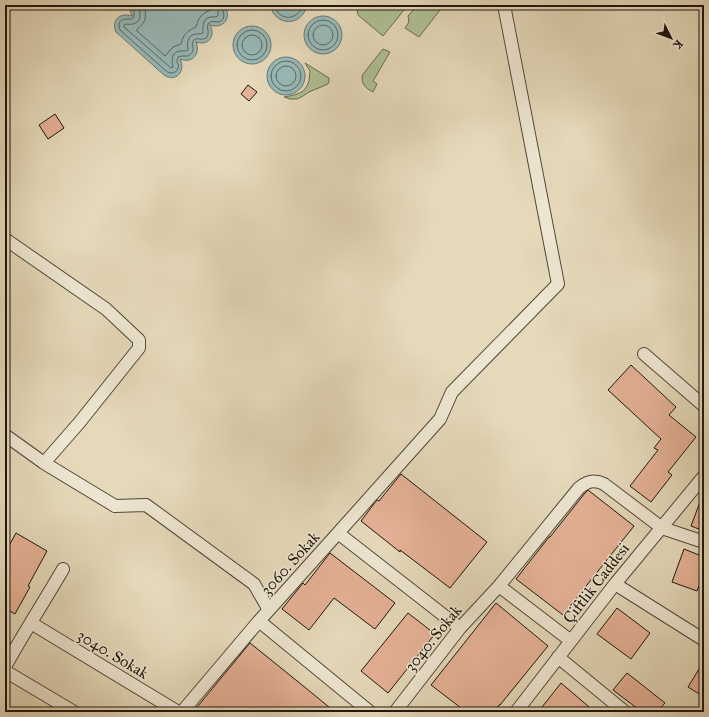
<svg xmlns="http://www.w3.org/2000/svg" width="709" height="717" font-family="'IM FELL Great Primer',serif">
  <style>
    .green { fill: #afc094; stroke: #666b50 }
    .water { fill: #98b9b8; stroke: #677873 }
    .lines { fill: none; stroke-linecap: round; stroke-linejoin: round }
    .shore { stroke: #5a6862; stroke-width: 1 }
    .building { fill: #e5b196; stroke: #1d160c }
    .minor-casing { stroke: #4f4738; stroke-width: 14 }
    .minor { stroke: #eee6d2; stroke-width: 12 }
    .labels { text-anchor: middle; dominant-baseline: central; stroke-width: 3; stroke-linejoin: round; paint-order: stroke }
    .street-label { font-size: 16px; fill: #1d160c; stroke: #eee6d2 }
  </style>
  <rect width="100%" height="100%" fill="#e5d9ba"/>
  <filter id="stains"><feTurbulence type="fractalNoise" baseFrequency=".005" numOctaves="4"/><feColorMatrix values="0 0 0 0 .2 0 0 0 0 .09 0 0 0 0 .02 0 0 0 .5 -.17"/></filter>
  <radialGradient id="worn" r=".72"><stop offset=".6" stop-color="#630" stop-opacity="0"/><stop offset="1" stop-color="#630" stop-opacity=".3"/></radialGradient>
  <path class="green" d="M 361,5 L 408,5 L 383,36 L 358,15 L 357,9 Z
    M 418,5 L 444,5 L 419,37 L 405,28 L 409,22 L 408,16 Z
    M 383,49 L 390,52 L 373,81 L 377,84 L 373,92 C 365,88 360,83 363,74 Z
    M 305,63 L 329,78 L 329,81 L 328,84 L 309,92 L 303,96 L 297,99 L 290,99 L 284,97 C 296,95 305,94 309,81 C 309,78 310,74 310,71 C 309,69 306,65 305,63 Z"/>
  <path class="water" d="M 130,5 L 240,5 C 236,10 232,10 226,8 C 231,20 222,29 210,25 C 216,37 208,46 196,42 C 201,54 192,64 180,59 C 186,71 176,83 164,75 L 116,32 C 111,20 120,12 132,16 L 130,10 Z
    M 270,5 L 307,5 C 302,27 275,27 270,5 Z
    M304 35a19 19 0 1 1 38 0a19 19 0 1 1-38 0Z
    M233 45a19 19 0 1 1 38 0a19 19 0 1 1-38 0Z
    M267 76a19 19 0 1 1 38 0a19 19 0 1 1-38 0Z"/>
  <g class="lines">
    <path class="shore" d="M 134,5 L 134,17 L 131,19 C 124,19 116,19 120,30 L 166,71 C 170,74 176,74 178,68 C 180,61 177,67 177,61 C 177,59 178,58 178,57 L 182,56 L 188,56 C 198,50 189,45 194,40 C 197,37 202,41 206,38 C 211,33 205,27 209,23 C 213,19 219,25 223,19 C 226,13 219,10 226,5
      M 139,5 C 139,9 140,11 140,15 C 140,24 132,25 125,24 L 124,25 L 124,27 L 171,68 L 173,67 C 171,60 172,51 181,51 C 184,51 186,51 188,50 C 187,44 187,35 196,34 C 199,34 201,34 203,33 C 203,27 202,18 211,17 C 214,17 216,17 218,16 L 218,9 L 219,5
      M 145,5 C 145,16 148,21 137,29 L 137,31 L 165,56 L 173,47 L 181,44 C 183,35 187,31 196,27 C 198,18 202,13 211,10 L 212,5
      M 274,5 C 279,22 298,21 303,5
      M308 35a15 15 0 1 1 30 0a15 15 0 1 1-30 0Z
      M313 35a10 10 0 1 1 20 0a10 10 0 1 1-20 0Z
      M237 45a15 15 0 1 1 30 0a15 15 0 1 1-30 0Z
      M242 45a10 10 0 1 1 20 0a10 10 0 1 1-20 0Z
      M271 76a15 15 0 1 1 30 0a15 15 0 1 1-30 0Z
      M276 76a10 10 0 1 1 20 0a10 10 0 1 1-20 0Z"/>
  </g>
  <path class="building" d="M 248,85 L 257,92 L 249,101 L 241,94 Z
    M 55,114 L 64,128 L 48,139 L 39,125 Z
    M 631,365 L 676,407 L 669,415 L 696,437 L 668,472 L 672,475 L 651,502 L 630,486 L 658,450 L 654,448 L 661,439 L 608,390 Z
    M 401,474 L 487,542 L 450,588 L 400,550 L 400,552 L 361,521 L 373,505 L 377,500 L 379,501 Z
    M 588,490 L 634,526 L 563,615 L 516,579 L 549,537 L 550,537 L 585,493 Z
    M 703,494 L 704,494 L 704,531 L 691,526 Z
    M 16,533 L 47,551 L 28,586 L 30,587 L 15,614 L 5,608 L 5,553 Z
    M 684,549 L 704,557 L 704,573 L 697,591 L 672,582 Z
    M 330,553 L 395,603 L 375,629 L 334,598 L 309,630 L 282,609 L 303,583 L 305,585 Z
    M 496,603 L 548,646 L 500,705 L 499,705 L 494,712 L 458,712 L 461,708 L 431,685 Z
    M 617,608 L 650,633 L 631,659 L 597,634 Z
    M 408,613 L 435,634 L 388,693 L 361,671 Z
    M 250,643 L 307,689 L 335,712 L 193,712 Z
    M 704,661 L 704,697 L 688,687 Z
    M 627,673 L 665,703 L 657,712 L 642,712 L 613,690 Z
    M 561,683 L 595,712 L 548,712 L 542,707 Z"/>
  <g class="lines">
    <g class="minor-casing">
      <path id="minor" d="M 5,239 L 106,309 L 139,340 L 139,348 L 79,423 L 44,463 L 5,435
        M 644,354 L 704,406
        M 44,463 L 115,506 L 146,505 L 254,584 L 269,610
        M 338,533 L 440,419 L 452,392 L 558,284 L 504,5
        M 615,584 L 704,640
        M 499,586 L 571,641
        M 31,623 L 178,712
        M 558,657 L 625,712
        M 5,667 C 23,634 44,602 63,569
        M 5,671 L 74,712
        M 182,712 L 259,621
        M 370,712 L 259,621 L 338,533 L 460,628
        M 395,712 L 460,628 L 499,586 L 579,488 C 587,481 594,479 604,484 L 662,528 L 704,542
        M 516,712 L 615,584 L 704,476"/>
    </g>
    <use href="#minor" class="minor"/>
  </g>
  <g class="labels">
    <g class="street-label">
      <text transform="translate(290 563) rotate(-48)">3060. Sokak</text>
      <text transform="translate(596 583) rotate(-52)">Çiftlik Caddesi</text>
      <text transform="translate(433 638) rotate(-51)">3040. Sokak</text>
      <text transform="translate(113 654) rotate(31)">3040. Sokak</text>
    </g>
  </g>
  <rect width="709" height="717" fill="none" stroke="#e5d9ba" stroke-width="20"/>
  <rect x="6" y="6" width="697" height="705" fill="none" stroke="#1d160c" stroke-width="2"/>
  <rect x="10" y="10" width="689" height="697" fill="none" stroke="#1d160c"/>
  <g transform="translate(671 38) rotate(132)" stroke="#eee6d2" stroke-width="3" paint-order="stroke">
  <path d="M0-3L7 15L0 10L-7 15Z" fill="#1d160c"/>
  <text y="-6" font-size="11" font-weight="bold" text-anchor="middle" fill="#1d160c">K</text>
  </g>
  <rect width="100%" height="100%" filter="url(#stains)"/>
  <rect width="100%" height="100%" fill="url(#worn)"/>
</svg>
